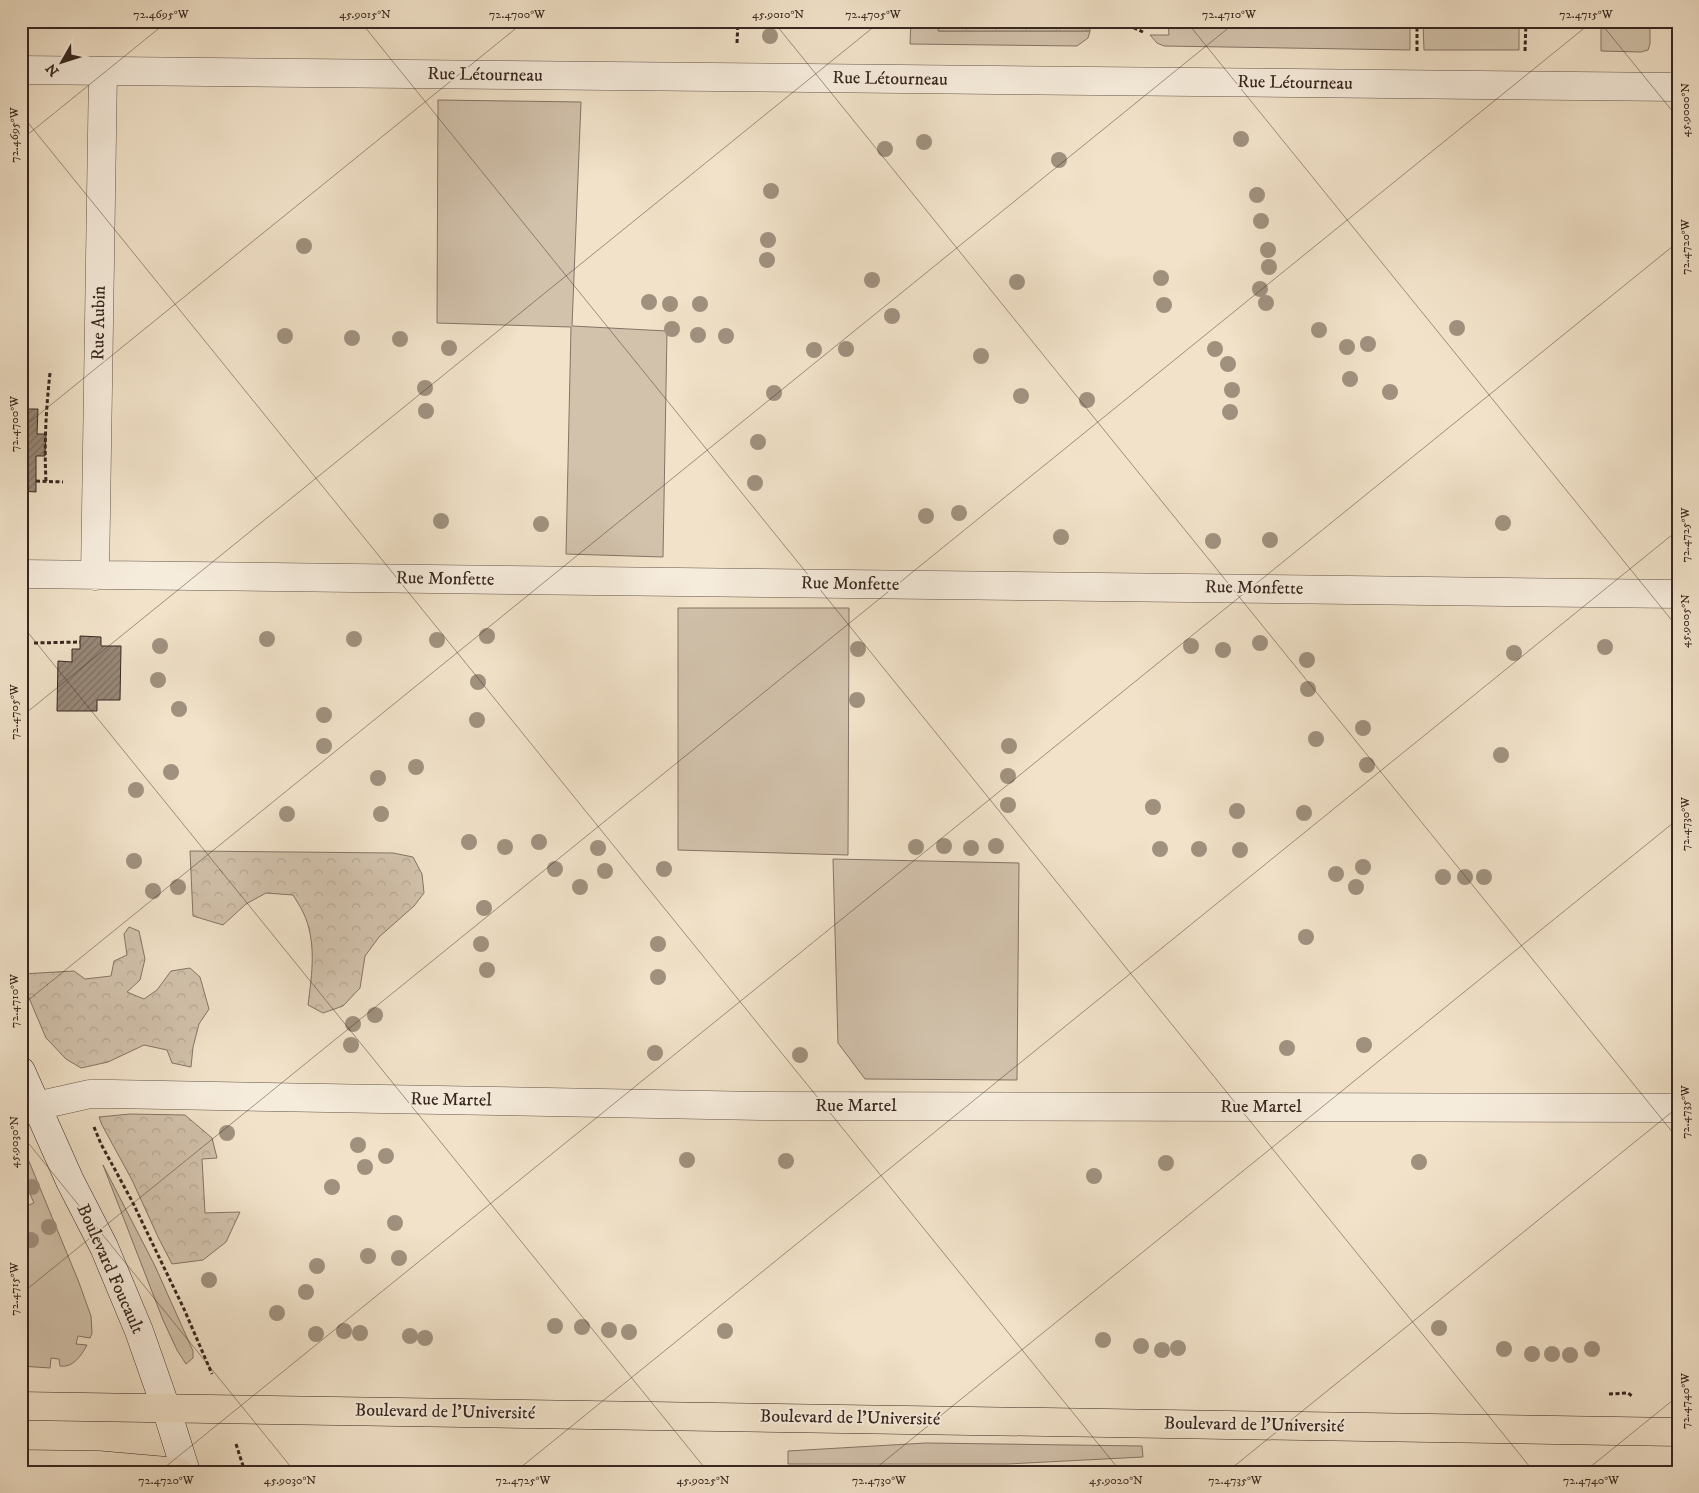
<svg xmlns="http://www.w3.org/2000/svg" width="1699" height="1493" font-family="'IM FELL DW Pica',serif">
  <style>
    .grass { fill: #d2c2ac; stroke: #857466 }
    .forest { fill: url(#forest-crowns); stroke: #857466 }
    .park { fill: url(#park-tufts); stroke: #857466 }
    .building { fill: url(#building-hatch); stroke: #382720 }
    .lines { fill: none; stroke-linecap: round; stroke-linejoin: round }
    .street-casing { stroke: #66564a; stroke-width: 29 }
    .secondary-casing { stroke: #382720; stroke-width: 29 }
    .primary-casing { stroke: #382720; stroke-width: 29 }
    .path { stroke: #382720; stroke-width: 3; stroke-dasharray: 4 2.5; stroke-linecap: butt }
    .street { stroke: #f6ecdc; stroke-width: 28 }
    .secondary { stroke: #f6ecdc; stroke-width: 28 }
    .primary { stroke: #f1e2c9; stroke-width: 28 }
    .tree { fill: #a0917f }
    .ticks { fill: none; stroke: #382720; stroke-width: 1; stroke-opacity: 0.45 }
    .labels { text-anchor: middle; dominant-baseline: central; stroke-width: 4; stroke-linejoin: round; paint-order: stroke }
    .street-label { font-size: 18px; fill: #382720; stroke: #f6ecdc }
    .neatline { fill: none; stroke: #382720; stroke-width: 2 }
    .ticks-label { font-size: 12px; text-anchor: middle; fill: #382720 }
  </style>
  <defs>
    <pattern id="forest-crowns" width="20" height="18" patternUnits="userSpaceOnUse" patternTransform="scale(1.25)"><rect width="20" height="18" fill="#d2c2ac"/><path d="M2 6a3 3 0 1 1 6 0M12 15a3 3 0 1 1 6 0" fill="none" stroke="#b5a794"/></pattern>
    <pattern id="park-tufts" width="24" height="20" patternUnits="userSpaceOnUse" patternTransform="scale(1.25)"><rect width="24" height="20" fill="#d2c2ac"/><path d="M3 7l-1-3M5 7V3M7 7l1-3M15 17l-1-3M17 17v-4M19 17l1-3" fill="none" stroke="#b5a794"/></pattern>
    <pattern id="building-hatch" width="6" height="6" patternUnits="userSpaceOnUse" patternTransform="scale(1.25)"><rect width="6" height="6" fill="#988878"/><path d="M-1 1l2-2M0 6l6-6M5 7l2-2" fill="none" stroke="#7d6f62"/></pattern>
  </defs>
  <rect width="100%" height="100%" fill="#f1e2c9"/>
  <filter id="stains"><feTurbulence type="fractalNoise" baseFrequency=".004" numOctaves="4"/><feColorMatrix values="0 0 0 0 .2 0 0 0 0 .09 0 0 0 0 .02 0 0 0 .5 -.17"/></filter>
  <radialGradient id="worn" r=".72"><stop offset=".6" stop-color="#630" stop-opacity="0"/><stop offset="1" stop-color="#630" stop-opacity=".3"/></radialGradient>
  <path class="grass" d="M 911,21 L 938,21 L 939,31 L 1090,31 L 1088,38 L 1077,46 L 910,44 Z
    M 1168,21 L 1410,21 L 1410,50 L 1164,46 L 1157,43 L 1150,35 L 1169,35 Z
    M 1428,21 L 1519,21 L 1519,50 L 1424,50 L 1423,24 L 1428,24 Z
    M 1601,21 L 1650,21 L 1650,44 L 1648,50 L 1641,52 L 1601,51 Z
    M 438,100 L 581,102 L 572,326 L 667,331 L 663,557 L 566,554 L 571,327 L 437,323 Z
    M 678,608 L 849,608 L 848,855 L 678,850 Z
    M 833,859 L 1019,863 L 1017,1080 L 865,1079 L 838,1043 Z
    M 21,1142 L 78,1280 L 91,1316 L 92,1333 L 90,1338 L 78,1336 L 76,1344 L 87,1345 C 81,1356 73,1368 60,1366 L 59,1359 L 51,1358 L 50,1368 L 21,1366 L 21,1208 L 34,1203 L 21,1174 Z
    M 103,1165 L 155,1266 L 193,1351 L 193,1358 L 186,1364 L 177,1350 L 163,1320 Z
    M 926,1443 L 1142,1446 L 1143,1457 L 1008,1464 L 788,1464 L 788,1451 Z"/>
  <path class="forest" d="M 190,851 L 393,853 L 413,857 L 422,874 L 424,893 L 414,906 L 379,937 L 365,956 L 360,988 L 343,1006 L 323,1013 L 308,1005 C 312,974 317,941 303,912 C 300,906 296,900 293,895 L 266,893 L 246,904 L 223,925 L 193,916 Z
    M 129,927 L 139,931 L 145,959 L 140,980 L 127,992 L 144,999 L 157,990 L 171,971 L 190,968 L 200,977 L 209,1009 L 199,1024 L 193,1047 L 191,1067 L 172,1063 L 167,1050 L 144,1045 L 108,1062 L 81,1068 L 66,1059 L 46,1038 L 21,979 L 21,974 L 74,971 L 85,979 L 111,976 L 114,961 L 127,955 L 124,934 Z
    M 130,1114 L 185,1115 L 212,1138 L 217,1158 L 202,1159 L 205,1213 L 240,1212 L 226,1242 L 203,1260 L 172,1264 L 159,1239 L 132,1180 L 102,1125 L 99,1117 Z"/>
  <path class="park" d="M 938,21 L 1090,21 L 1090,31 L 938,31 Z"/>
  <path class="building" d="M 21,156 L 28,156 L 27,236 L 21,236 Z
    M 21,409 L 38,409 L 37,434 L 46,434 L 45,456 L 36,456 L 36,492 L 21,491 Z
    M 80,636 L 101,637 L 101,646 L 121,646 L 120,700 L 97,700 L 97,711 L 57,711 L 58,661 L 72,662 L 72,649 L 80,649 Z"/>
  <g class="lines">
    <g class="street-casing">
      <path id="street" d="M 21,70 L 1678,87
        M 21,574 L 1678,594
        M 95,576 L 103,71
        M 36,1106 L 90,1094 L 111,1094 L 761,1106 L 1678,1108"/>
    </g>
    <g class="secondary-casing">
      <path id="secondary" d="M 21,1071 L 70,1181 L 104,1247 L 139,1331 L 166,1408 L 186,1472"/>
    </g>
    <g class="primary-casing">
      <path id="primary" d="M 21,1406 L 1678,1432
        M 21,1464 L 98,1465 L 178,1472"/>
    </g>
    <path class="path" d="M 1133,21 L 1134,28 L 1143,32
      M 737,43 L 738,21
      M 1417,51 L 1417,21
      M 1525,51 L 1526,21
      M 27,209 L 27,254
      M 36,481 L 63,482
      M 46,481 C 44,445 46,409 50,373
      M 34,643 L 80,642
      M 94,1127 L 101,1144 L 132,1201 L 184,1309 L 212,1374
      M 1609,1394 L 1628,1393 L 1632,1396
      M 236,1444 L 245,1472"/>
    <use href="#street" class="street"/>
    <use href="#secondary" class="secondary"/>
    <use href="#primary" class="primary"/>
  </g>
  <g class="tree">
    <circle cx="770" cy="36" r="8"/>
    <circle cx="1241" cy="139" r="8"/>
    <circle cx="924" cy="142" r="8"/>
    <circle cx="885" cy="149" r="8"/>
    <circle cx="1059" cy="160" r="8"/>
    <circle cx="771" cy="191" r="8"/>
    <circle cx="1257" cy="195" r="8"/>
    <circle cx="1261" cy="221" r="8"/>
    <circle cx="768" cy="240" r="8"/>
    <circle cx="304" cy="246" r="8"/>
    <circle cx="1268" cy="250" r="8"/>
    <circle cx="767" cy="260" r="8"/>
    <circle cx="1269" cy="267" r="8"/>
    <circle cx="1161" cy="278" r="8"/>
    <circle cx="872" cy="280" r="8"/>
    <circle cx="1017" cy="282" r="8"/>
    <circle cx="1260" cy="289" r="8"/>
    <circle cx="649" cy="302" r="8"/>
    <circle cx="1266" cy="303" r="8"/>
    <circle cx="670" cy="304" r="8"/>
    <circle cx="700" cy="304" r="8"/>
    <circle cx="1164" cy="305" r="8"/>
    <circle cx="892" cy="316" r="8"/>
    <circle cx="1457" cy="328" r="8"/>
    <circle cx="672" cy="329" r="8"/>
    <circle cx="1319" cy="330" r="8"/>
    <circle cx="698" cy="335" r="8"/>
    <circle cx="285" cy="336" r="8"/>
    <circle cx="726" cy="336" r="8"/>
    <circle cx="352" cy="338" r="8"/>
    <circle cx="400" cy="339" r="8"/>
    <circle cx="1368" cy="344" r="8"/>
    <circle cx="1347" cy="347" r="8"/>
    <circle cx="449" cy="348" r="8"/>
    <circle cx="846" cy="349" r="8"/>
    <circle cx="1215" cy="349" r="8"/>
    <circle cx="814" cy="350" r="8"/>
    <circle cx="981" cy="356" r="8"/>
    <circle cx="1228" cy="364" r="8"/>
    <circle cx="1350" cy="379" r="8"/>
    <circle cx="425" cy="388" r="8"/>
    <circle cx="1232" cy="390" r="8"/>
    <circle cx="1390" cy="392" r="8"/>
    <circle cx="774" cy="393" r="8"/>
    <circle cx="1021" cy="396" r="8"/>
    <circle cx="1087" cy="400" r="8"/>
    <circle cx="426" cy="411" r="8"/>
    <circle cx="1230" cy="412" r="8"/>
    <circle cx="758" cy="442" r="8"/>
    <circle cx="755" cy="483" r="8"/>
    <circle cx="959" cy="513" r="8"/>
    <circle cx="926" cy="516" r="8"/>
    <circle cx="441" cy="521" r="8"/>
    <circle cx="1503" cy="523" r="8"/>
    <circle cx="541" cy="524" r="8"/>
    <circle cx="1061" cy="537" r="8"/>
    <circle cx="1270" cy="540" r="8"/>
    <circle cx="1213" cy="541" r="8"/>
    <circle cx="487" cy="636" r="8"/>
    <circle cx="267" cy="639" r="8"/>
    <circle cx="354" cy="639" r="8"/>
    <circle cx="437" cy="640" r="8"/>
    <circle cx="1260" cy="643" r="8"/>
    <circle cx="160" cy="646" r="8"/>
    <circle cx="1191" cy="646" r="8"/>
    <circle cx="1605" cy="647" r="8"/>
    <circle cx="858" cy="649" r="8"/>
    <circle cx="1223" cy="650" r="8"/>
    <circle cx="1514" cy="653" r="8"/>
    <circle cx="1307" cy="660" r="8"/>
    <circle cx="158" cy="680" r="8"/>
    <circle cx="478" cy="682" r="8"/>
    <circle cx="1308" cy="689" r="8"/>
    <circle cx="857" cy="700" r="8"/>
    <circle cx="179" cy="709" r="8"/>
    <circle cx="324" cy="715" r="8"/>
    <circle cx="477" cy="720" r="8"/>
    <circle cx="1363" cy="728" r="8"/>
    <circle cx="1316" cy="739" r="8"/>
    <circle cx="324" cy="746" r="8"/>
    <circle cx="1009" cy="746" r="8"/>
    <circle cx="1501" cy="755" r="8"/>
    <circle cx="1367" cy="765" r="8"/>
    <circle cx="416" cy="767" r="8"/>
    <circle cx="171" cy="772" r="8"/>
    <circle cx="1008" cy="776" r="8"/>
    <circle cx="378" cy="778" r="8"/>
    <circle cx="136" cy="790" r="8"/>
    <circle cx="1008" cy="805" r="8"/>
    <circle cx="1153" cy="807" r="8"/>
    <circle cx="1237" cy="811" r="8"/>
    <circle cx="1304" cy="813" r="8"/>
    <circle cx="287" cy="814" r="8"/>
    <circle cx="381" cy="814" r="8"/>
    <circle cx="469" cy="842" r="8"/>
    <circle cx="539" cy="842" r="8"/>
    <circle cx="944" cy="846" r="8"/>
    <circle cx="996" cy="846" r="8"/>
    <circle cx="505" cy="847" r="8"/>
    <circle cx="916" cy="847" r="8"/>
    <circle cx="598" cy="848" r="8"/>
    <circle cx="971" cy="848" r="8"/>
    <circle cx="1160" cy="849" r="8"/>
    <circle cx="1199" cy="849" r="8"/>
    <circle cx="1240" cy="850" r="8"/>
    <circle cx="134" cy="861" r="8"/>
    <circle cx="1363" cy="867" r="8"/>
    <circle cx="555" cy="869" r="8"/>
    <circle cx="664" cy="869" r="8"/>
    <circle cx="605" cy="871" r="8"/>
    <circle cx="1336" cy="874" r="8"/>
    <circle cx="1443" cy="877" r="8"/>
    <circle cx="1465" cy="877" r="8"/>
    <circle cx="1484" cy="877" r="8"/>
    <circle cx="178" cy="887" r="8"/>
    <circle cx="580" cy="887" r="8"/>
    <circle cx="1356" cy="887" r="8"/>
    <circle cx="153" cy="891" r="8"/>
    <circle cx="484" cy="908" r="8"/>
    <circle cx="1306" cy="937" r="8"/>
    <circle cx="481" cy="944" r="8"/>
    <circle cx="658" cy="944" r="8"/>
    <circle cx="487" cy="970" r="8"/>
    <circle cx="658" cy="977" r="8"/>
    <circle cx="375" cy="1015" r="8"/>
    <circle cx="353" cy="1024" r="8"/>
    <circle cx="351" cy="1045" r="8"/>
    <circle cx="1364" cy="1045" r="8"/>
    <circle cx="1287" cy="1048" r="8"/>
    <circle cx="655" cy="1053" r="8"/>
    <circle cx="800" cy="1055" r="8"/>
    <circle cx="227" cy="1133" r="8"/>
    <circle cx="358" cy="1145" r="8"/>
    <circle cx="386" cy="1156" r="8"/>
    <circle cx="687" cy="1160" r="8"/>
    <circle cx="786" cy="1161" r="8"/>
    <circle cx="1419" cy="1162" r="8"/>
    <circle cx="1166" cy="1163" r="8"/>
    <circle cx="365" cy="1167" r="8"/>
    <circle cx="1094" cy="1176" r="8"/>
    <circle cx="32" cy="1187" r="8"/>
    <circle cx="332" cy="1187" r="8"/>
    <circle cx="395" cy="1223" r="8"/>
    <circle cx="49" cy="1227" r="8"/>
    <circle cx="31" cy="1240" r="8"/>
    <circle cx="368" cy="1256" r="8"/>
    <circle cx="399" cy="1258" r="8"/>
    <circle cx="317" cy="1266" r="8"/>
    <circle cx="209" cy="1280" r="8"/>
    <circle cx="306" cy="1292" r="8"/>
    <circle cx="277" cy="1313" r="8"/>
    <circle cx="555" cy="1326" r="8"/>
    <circle cx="582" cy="1327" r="8"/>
    <circle cx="1439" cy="1328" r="8"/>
    <circle cx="609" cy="1330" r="8"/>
    <circle cx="344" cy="1331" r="8"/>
    <circle cx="725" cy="1331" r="8"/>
    <circle cx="629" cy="1332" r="8"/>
    <circle cx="360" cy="1333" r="8"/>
    <circle cx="316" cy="1334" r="8"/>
    <circle cx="410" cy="1336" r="8"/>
    <circle cx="425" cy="1338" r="8"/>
    <circle cx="1103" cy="1340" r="8"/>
    <circle cx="1141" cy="1346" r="8"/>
    <circle cx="1178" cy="1348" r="8"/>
    <circle cx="1504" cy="1349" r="8"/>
    <circle cx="1592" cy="1349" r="8"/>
    <circle cx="1162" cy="1350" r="8"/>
    <circle cx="1532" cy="1354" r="8"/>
    <circle cx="1552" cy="1354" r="8"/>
    <circle cx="1570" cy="1355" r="8"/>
  </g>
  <path class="ticks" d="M 360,21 L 1534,1472M 773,21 L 1678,1139M 1186,21 L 1678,628M 1599,21 L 1678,118M 21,114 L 1121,1472M 21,140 L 168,21M 21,429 L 525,21M 21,624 L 708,1472M 21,717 L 881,21M 21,1006 L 1237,21M 21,1134 L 295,1472M 21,1294 L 1593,21M 159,1472 L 1678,242M 515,1472 L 1678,530M 871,1472 L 1678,819M 1227,1472 L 1678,1107M 1584,1472 L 1678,1396"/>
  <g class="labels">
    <g class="street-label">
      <text transform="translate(485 75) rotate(1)">Rue Létourneau</text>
      <text transform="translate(890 79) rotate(1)">Rue Létourneau</text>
      <text transform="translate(1295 83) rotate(1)">Rue Létourneau</text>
      <text transform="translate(99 323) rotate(-89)">Rue Aubin</text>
      <text transform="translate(445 579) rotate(1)">Rue Monfette</text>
      <text transform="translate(850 584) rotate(1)">Rue Monfette</text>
      <text transform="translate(1254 588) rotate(1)">Rue Monfette</text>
      <text transform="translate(451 1100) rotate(1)">Rue Martel</text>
      <text x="856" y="1106">Rue Martel</text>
      <text x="1261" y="1107">Rue Martel</text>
      <text transform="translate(110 1269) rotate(66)">Boulevard Foucault</text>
      <text transform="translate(445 1412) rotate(1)">Boulevard de l'Université</text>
      <text transform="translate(850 1418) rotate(1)">Boulevard de l'Université</text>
      <text transform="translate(1254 1425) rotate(1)">Boulevard de l'Université</text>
    </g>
  </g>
  <rect width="1699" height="1493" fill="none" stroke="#f1e2c9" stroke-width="55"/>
  <g transform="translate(62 62) rotate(231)" stroke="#f6ecdc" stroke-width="4" paint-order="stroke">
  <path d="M0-4L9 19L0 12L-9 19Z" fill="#382720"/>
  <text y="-8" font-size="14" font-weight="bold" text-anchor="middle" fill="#382720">N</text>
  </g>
  <rect x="28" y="28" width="1644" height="1438" class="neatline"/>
  <g class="ticks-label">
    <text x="161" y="18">72.4695°W</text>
    <text x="365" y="18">45.9015°N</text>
    <text x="517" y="18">72.4700°W</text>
    <text x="778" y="18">45.9010°N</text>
    <text x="873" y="18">72.4705°W</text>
    <text x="1229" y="18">72.4710°W</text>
    <text x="1586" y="18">72.4715°W</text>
    <text transform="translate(1685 110) rotate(-90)" y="4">45.9000°N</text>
    <text transform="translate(14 135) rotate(-90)" y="4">72.4695°W</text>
    <text transform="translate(1685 247) rotate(-90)" y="4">72.4720°W</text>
    <text transform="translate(14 424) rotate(-90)" y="4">72.4700°W</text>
    <text transform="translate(1685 535) rotate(-90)" y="4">72.4725°W</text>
    <text transform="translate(1685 621) rotate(-90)" y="4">45.9005°N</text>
    <text transform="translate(14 712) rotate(-90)" y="4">72.4705°W</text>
    <text transform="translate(1685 824) rotate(-90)" y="4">72.4730°W</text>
    <text transform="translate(14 1001) rotate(-90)" y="4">72.4710°W</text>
    <text transform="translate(1685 1112) rotate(-90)" y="4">72.4735°W</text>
    <text transform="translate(14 1142) rotate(-90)" y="4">45.9030°N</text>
    <text transform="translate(14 1289) rotate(-90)" y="4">72.4715°W</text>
    <text transform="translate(1685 1401) rotate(-90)" y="4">72.4740°W</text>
    <text x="166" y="1484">72.4720°W</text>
    <text x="290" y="1484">45.9030°N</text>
    <text x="523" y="1484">72.4725°W</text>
    <text x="703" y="1484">45.9025°N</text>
    <text x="879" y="1484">72.4730°W</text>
    <text x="1116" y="1484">45.9020°N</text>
    <text x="1235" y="1484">72.4735°W</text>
    <text x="1591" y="1484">72.4740°W</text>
  </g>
  <rect width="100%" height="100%" filter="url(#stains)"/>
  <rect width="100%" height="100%" fill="url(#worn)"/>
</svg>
